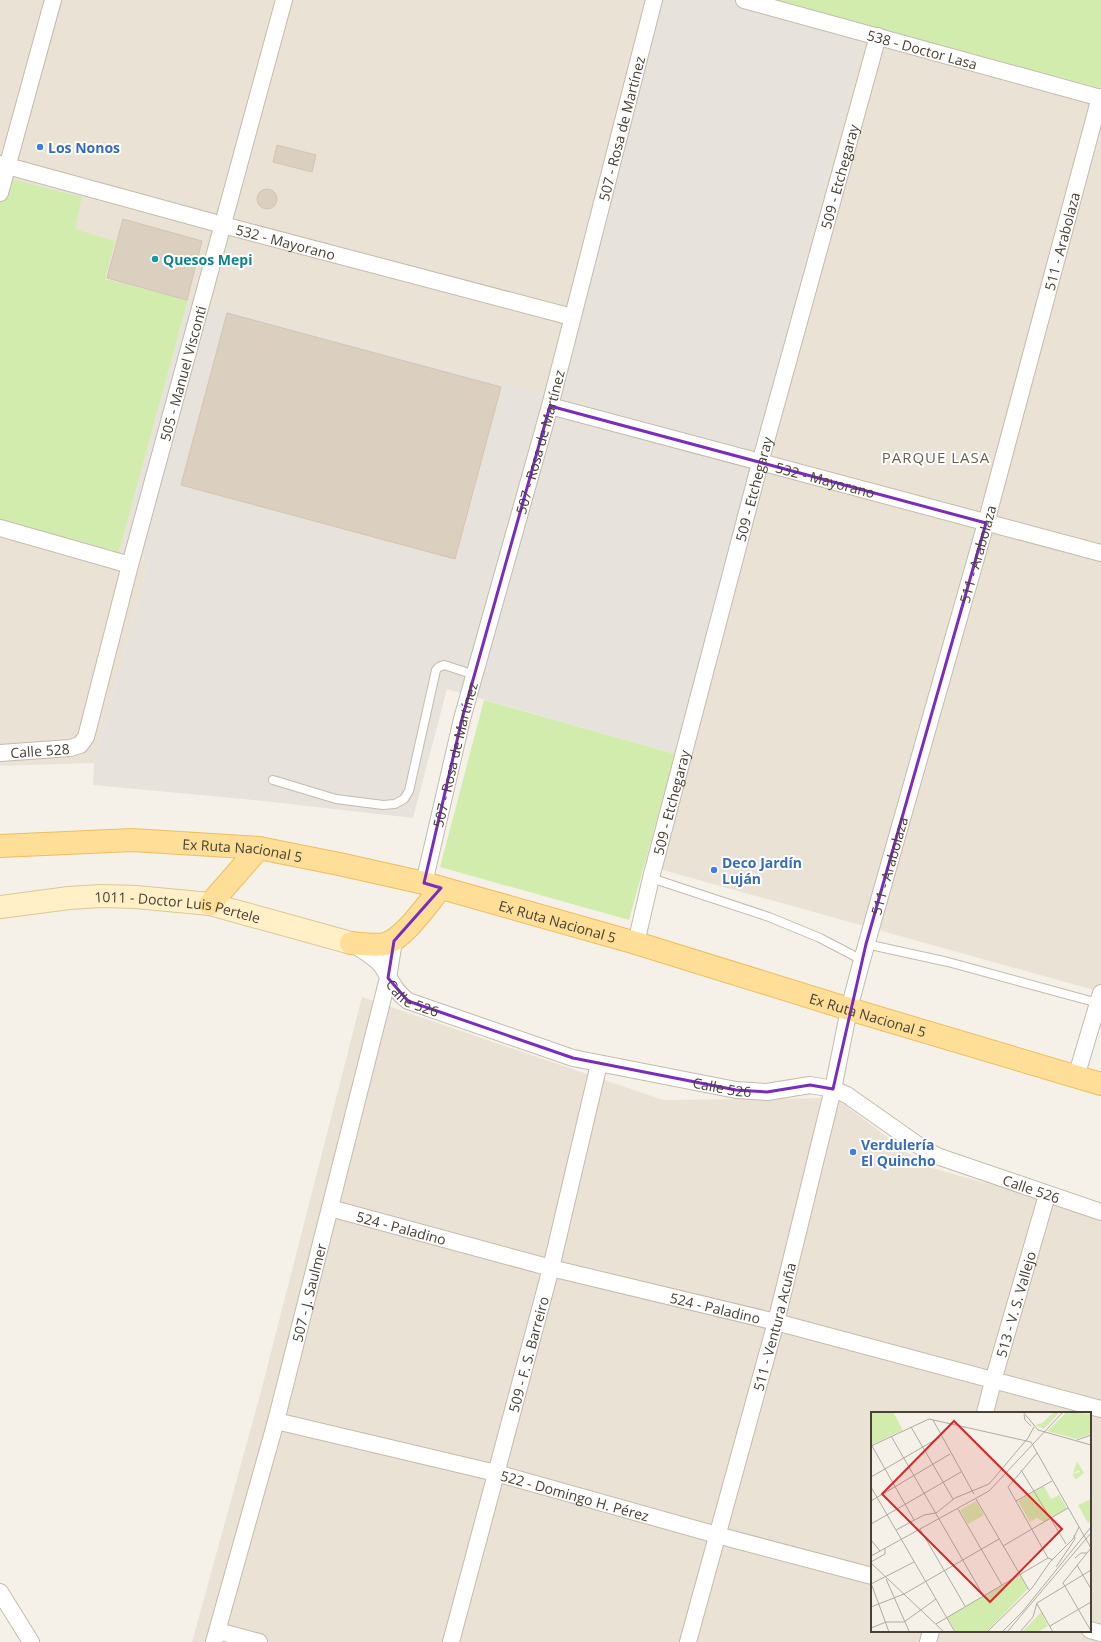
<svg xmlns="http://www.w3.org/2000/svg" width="1101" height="1642" font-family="'Open Sans',sans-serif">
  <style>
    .residential { fill: #eae3d5; fill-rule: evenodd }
    .industrial { fill: #e8e2dc }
    .green { fill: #d2ecae }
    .building { fill: #dbcfbf; stroke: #d3c4af }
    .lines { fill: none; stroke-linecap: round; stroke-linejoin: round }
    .lane-casing { stroke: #c4bbac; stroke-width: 10 }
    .street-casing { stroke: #c4bbac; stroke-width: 18 }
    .secondary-casing { stroke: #dcc796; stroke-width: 24 }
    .primary-casing { stroke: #edbe5e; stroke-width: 24 }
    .lane { stroke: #fff; stroke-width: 8 }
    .street { stroke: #fff; stroke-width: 16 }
    .secondary { stroke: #fff0c8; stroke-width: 22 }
    .primary { stroke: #ffde97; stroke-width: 22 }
    .marked { fill: none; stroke: #7b2cbf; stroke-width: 3; stroke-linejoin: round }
    .shop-dot { fill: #3f7fe0; stroke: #fff; stroke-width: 1.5 }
    .culture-dot { fill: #0f9aa8; stroke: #fff; stroke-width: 1.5 }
    .labels { text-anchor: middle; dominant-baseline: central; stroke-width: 4; stroke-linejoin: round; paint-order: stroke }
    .street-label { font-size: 14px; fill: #494136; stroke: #fff }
    .shop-label { font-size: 14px; font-weight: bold; fill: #366cbe; stroke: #fff; text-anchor: start }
    .culture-label { font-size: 14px; font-weight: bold; fill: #0d838f; stroke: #fff; text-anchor: start }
    .neighbourhood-label { font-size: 15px; letter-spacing: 1px; fill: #6d5f4c; stroke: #fff }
    .inset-road { fill: none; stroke: #b0aba1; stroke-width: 1 }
    .view { fill: #d62828; fill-opacity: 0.15; stroke: #d62828; stroke-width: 2 }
    .inset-edge { fill: none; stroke: #494136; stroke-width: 2 }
  </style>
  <rect width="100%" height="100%" fill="#f5f1e8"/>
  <path class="residential" d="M 0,0 L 662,0 L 556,397 L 105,279 L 74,229 L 0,176 Z
    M 867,27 L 1101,88 L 1101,992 L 645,865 Z
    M 0,520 L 149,560 L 94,763 L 0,766 Z
    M 362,997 L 663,1100 L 836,1098 L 925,1166 L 1101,1215 L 1101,1642 L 192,1642 L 260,1395 ZM 872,1413 L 1090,1413 L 1090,1631 L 872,1631 Z"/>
  <path class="industrial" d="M 662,0 L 764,0 L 867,27 L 675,754 L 447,689 L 413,818 L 263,801 L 93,785 L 94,763 L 149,560 L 119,552 L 188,300 L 556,397 Z"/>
  <path class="green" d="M 764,0 L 1101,0 L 1101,88 Z
    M 0,176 L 82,197 L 75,229 L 115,241 L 105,279 L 188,300 L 119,552 L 0,520 Z
    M 484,700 L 675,754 L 629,920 L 440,867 Z"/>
  <path class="building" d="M 277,145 L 316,155 L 312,172 L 273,162 Z
    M257 199a10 10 0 1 1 20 0a10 10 0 1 1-20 0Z
    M 123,219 L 202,241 L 187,300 L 107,278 Z
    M 227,313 L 501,387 L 455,559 L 181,485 Z"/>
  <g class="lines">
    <g class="lane-casing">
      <path id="lane" d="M 273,780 L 336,799 L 383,805 L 395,804 L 404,799 L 409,791 L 436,670 L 439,667 L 444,665 L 475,675
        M 651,878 L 769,917 L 820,938 L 862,960
        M 866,944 L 948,962 L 1098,1003"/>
    </g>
    <g class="street-casing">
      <g id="street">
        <path id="s1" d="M 744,0 L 1101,98"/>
        <path id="s2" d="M 0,164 L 223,225 L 572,317"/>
        <path d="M 0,193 L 53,0"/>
        <path id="s3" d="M 550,406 L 1101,553"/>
        <path d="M 0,528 L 130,565"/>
        <path id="s4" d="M 0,753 L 70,748 L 80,745 L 86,737 L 130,565 L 284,0"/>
        <path id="s5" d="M 424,883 L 462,719 L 550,406 L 654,0"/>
        <path id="s6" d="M 636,943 L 651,878 L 760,463 L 878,36"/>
        <path id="s7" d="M 353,944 C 362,950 373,956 381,965 C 390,978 394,991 408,1001 L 573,1058 L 736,1090 L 767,1092 L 810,1085 L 833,1089 L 847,1095 L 918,1145 L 937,1156 L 1101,1212"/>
        <path d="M 1076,1077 L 1101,993"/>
        <path id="s8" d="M 330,1208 L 551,1268 L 776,1322 L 1101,1409"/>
        <path id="s9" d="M 985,1413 L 993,1381 L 1047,1195"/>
        <path id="s10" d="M 276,1421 L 496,1473 L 717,1535 L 872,1576"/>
        <path d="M 0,1592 L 31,1642"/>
        <path d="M 1090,1630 L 1101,1633"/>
        <path d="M 218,1631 L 259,1642"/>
        <path id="s11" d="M 214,1642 L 276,1421 L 388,978 L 394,941"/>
        <path id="s12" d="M 451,1642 L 551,1268 L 599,1064"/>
        <path id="s13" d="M 688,1642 L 776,1322 L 833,1089 L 849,1009 L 862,960 L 986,523 L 1100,97"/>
        <path d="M 928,1642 L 931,1631"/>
      </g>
    </g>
    <g class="secondary-casing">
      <g id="secondary">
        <path id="s14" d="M 0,907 L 69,898 L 101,896 L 136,897 L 210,904 L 351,943"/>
      </g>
    </g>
    <g class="primary-casing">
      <g id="primary">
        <path id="s15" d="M 0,846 L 132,840 L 259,848 L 339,864 L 424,883 L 636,943 L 849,1009 L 1101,1084"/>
        <path d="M 210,904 L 259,848"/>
        <path d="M 351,943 C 362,944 374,946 385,944 C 404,939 428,903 441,888"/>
      </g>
    </g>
    <use href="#lane" class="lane"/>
    <use href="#street" class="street"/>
    <use href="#secondary" class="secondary"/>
    <use href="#primary" class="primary"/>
  </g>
  <path class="marked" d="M 550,406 L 986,523 L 866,944 L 833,1089 L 810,1085 L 767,1092 L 736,1090 L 573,1058 L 408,1001 L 388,978 L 394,941 L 441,888 L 424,883 L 462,719 Z"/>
  <g class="shop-dot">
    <circle cx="40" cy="147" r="4"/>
    <circle cx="714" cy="870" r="4"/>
    <circle cx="853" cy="1152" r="4"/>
  </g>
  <circle class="culture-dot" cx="155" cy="259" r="4"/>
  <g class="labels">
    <g class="street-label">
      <text stroke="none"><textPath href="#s1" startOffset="185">538 - Doctor Lasa</textPath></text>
      <text stroke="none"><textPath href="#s5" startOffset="780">507 - Rosa de Martínez</textPath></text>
      <text stroke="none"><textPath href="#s6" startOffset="793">509 - Etchegaray</textPath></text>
      <text stroke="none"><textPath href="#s2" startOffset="296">532 - Mayorano</textPath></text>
      <text stroke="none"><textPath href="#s13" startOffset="1450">511 - Arabolaza</textPath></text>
      <text stroke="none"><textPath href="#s4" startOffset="467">505 - Manuel Visconti</textPath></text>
      <text stroke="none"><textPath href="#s5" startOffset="456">507 - Rosa de Martínez</textPath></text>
      <text stroke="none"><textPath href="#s3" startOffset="285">532 - Mayorano</textPath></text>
      <text stroke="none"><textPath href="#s6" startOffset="469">509 - Etchegaray</textPath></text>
      <text stroke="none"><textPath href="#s13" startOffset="1126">511 - Arabolaza</textPath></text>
      <text stroke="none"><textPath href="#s4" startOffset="40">Calle 528</textPath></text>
      <text stroke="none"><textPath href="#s5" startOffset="132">507 - Rosa de Martínez</textPath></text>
      <text stroke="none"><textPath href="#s6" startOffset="145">509 - Etchegaray</textPath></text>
      <text stroke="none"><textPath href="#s15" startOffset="243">Ex Ruta Nacional 5</textPath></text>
      <text stroke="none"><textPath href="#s13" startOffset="802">511 - Arabolaza</textPath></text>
      <text stroke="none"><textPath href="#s14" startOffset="179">1011 - Doctor Luis Pertele</textPath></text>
      <text stroke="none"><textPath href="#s15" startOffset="567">Ex Ruta Nacional 5</textPath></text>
      <text stroke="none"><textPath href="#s7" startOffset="83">Calle 526</textPath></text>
      <text stroke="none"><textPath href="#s15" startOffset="891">Ex Ruta Nacional 5</textPath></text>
      <text stroke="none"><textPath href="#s7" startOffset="407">Calle 526</textPath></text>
      <text stroke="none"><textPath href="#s7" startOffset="743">Calle 526</textPath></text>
      <text stroke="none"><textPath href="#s8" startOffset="74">524 - Paladino</textPath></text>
      <text stroke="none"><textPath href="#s11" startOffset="362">507 - J. Saulmer</textPath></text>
      <text stroke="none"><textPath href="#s9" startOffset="113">513 - V. S. Vallejo</textPath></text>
      <text stroke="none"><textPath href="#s8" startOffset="398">524 - Paladino</textPath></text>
      <text stroke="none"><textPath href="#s13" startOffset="327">511 - Ventura Acuña</textPath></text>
      <text stroke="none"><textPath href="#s12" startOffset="298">509 - F. S. Barreiro</textPath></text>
      <text stroke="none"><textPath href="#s10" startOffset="308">522 - Domingo H. Pérez</textPath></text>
    </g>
    <g class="shop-label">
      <text x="48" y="147">Los Nonos</text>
      <text x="722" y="862">Deco Jardín<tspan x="722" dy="16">Luján</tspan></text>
      <text x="861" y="1144">Verdulería<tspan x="861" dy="16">El Quincho</tspan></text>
    </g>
    <g class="culture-label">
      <text x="163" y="259">Quesos Mepi</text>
    </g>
    <g class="neighbourhood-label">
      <text x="936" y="457">PARQUE LASA</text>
    </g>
  </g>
  <g transform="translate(871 1412)">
    <rect width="220" height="220" fill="#f5f1e8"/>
    <path d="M 0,0 L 22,0 L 32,18 L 0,33 ZM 183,0 L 189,0 L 173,17 L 164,13 L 171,11 ZM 196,0 L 220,2 L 219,22 L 205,27 L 176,19 ZM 206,49 L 213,61 L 202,70 L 206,66 L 204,67 L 201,62 L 209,60 L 208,58 L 202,61 ZM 173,74 L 180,87 L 188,83 L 196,96 L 173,110 L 166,106 L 159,110 L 147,89 ZM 220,87 L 220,108 L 217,111 L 207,93 ZM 105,89 L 113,103 L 97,112 L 89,98 ZM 149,163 L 157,177 L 115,220 L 85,220 L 76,205 ZM 170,200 L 177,214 L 167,220 L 151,220 Z" fill="#d2ecae"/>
    <path class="inset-road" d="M 152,0 L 167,18 L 220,33M 153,3 L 154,8 L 160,14M 62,8 L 103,82M 40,15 L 82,87M 20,24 L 112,183M 206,28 L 220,23M 0,34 L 58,7 L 160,30 L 220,136M 1,34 L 43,108M 166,41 L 137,75 L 177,146 L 182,148M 150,58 L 195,132M 0,65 L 69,25M 0,75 L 84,220M 105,87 L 158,178M 0,89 L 79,42M 145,89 L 181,69M 87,97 L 131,173M 0,112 L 90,60M 49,117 L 94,194M 25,118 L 53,103 L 65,101 L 84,86 L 118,72 L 157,26 L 163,15M 0,128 L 9,139M 132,134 L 197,96M 220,136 L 192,171 L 220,219M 0,144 L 118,79 L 192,0M 204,146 L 210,141 L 216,141M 0,150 L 14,142 L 14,136M 0,151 L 73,220M 206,153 L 220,177M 185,155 L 204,127 L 203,123M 15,167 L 38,219M 0,171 L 18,220M 0,172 L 43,150M 166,191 L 220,158M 166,192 L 182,220M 0,195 L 33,182 L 128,127M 65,212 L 177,146M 179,214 L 220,190M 0,216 L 15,210 L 33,210 L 65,187M 116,220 L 161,176 L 179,150 L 202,127 L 208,115M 131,220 L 152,199 L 220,115M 136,220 L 220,121M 149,220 L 162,205 L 166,191"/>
    <path class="view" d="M 83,9 L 191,117 L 119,190 L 11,82 Z"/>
    <rect width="220" height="220" class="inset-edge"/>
  </g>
</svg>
